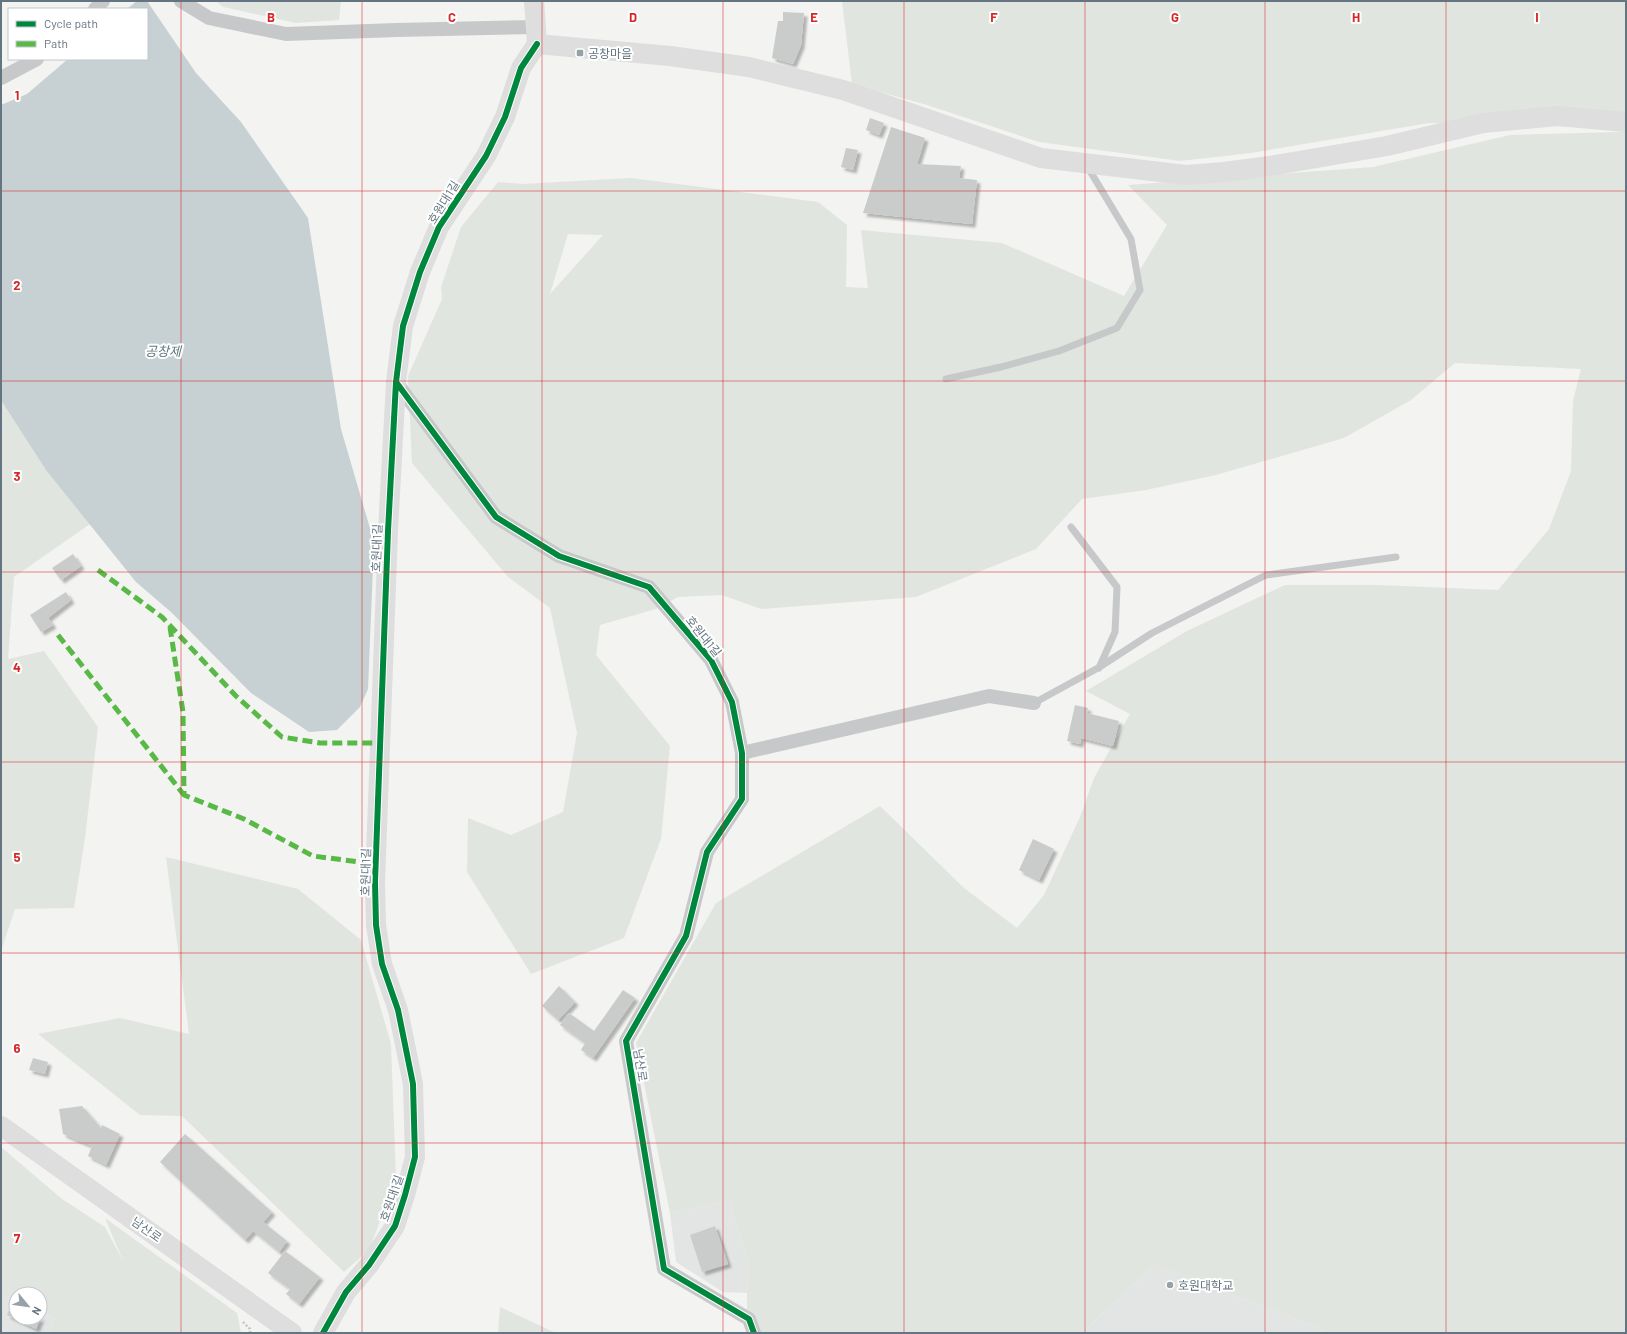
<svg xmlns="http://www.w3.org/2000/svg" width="1627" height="1334" font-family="Barlow,'Noto Sans KR',sans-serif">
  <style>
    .built { fill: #e3e5e4 }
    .green { fill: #e1e5df; fill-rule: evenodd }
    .water { fill: #c7d0d2 }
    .building { fill: #cacccc; filter: url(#shadow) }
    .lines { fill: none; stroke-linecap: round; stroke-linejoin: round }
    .path { stroke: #c5c6c6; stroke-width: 2.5; stroke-dasharray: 2 2; stroke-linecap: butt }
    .lane { stroke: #c7c8c9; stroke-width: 7 }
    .street { stroke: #c7c8c9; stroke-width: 14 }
    .secondary { stroke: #dddedd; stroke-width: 20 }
    .quiet { stroke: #58b947; stroke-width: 5; stroke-dasharray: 10 5; stroke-linecap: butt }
    .cycleway-casing { stroke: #fff; stroke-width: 8 }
    .cycleway { stroke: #00873e; stroke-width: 6 }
    .grid { fill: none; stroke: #d62828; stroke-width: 1; stroke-opacity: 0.55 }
    .poi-dot { fill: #96a1a8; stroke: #fff; stroke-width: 1.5 }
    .labels { text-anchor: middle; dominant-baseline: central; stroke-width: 4; stroke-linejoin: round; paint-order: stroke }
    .poi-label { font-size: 12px; fill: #647581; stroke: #fff; text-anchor: start }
    .street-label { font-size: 12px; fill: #647581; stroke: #fff }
    .water-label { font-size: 13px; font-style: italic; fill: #5f777f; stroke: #fff }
    .grid-label { font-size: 13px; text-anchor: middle; font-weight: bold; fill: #d62828; stroke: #fff; stroke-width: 4; stroke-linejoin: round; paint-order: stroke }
  </style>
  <defs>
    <filter id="shadow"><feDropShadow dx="3.5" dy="3.5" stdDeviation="1" flood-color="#0004"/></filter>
  </defs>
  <rect width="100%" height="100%" fill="#f3f3f1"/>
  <path class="built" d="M 729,1200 L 749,1265 L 747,1293 L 723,1292 L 676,1262 L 670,1213 Z
    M 1154,1265 L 1315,1326 L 1326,1333 L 1082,1333 Z
    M 1,1296 L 16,1302 L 16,1318 L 40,1318 L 40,1312 L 55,1319 L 49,1333 L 1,1333 Z"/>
  <path class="green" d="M 216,1 L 341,1 L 339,20 L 296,23 L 223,7 Z
    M 842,1 L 1626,1 L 1626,122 L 1429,123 L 1251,153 L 1180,161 L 1039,142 L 927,105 L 852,84 Z
    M 1620,132 L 1626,132 L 1626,1333 L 1326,1333 L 1315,1326 L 1154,1265 L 1082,1333 L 747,1333 L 747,1293 L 749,1265 L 729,1200 L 670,1213 L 636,1043 L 716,903 L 880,806 L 964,888 L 1017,928 L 1044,895 L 1080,817 L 1094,778 L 1130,714 L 1086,691 L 1187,631 L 1285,585 L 1379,585 L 1498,590 L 1549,529 L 1571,471 L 1573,401 L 1581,369 L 1455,363 L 1411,400 L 1344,438 L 1216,475 L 1146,490 L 1082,499 L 1036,549 L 916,597 L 761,609 L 722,595 L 678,597 L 656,609 L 600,625 L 596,655 L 670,746 L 661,839 L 624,938 L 531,974 L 467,872 L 468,818 L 511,835 L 563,812 L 577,733 L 550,608 L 508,577 L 412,463 L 408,376 L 442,299 L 441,287 L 461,227 L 498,182 L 523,184 L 631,178 L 818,202 L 847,225 L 846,287 L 868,288 L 861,230 L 1002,243 L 1124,296 L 1167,225 L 1128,185 L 1373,167 L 1510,135 ZM 568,234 L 603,235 L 550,294 Z
    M 1,400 L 90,524 L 14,577 L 8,659 L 44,651 L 98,727 L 85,838 L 74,908 L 15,909 L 1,951 Z
    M 166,857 L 298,889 L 361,940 L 391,1044 L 396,1179 L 369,1250 L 344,1272 L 182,1116 L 140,1115 L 38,1034 L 120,1018 L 189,1034 Z
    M 1,1147 L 62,1199 L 105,1227 L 123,1261 L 105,1218 L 237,1313 L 241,1333 L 49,1333 L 55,1319 L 40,1312 L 40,1294 L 16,1294 L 16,1302 L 1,1296 Z
    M 500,1307 L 556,1333 L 498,1333 Z"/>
  <path class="water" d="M 137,1 L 147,1 L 196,73 L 241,122 L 308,218 L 341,429 L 374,542 L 368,689 L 360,707 L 337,730 L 309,732 L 251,693 L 171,612 L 136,582 L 46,470 L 1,400 L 1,105 L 27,94 L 68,59 L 147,59 L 147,9 L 127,9 Z"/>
  <path class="building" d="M 783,12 L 804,13 L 801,45 L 793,64 L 772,58 L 778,21 L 783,21 Z
    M 870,118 L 884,123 L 879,135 L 866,130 Z
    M 891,127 L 925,138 L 917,164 L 961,166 L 959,178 L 977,180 L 972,224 L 863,213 Z
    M 846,148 L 858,150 L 853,170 L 841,167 Z
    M 73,554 L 81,566 L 61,580 L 52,568 Z
    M 66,592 L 71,600 L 48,618 L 53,625 L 41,632 L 30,615 Z
    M 1075,705 L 1088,708 L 1087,713 L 1119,721 L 1113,746 L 1081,738 L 1080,744 L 1067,741 Z
    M 1033,839 L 1054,849 L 1039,880 L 1019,870 Z
    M 559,986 L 575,1002 L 558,1020 L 542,1006 Z
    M 623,990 L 635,998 L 593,1058 L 581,1050 L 585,1043 L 560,1025 L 569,1013 L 594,1031 Z
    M 33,1058 L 48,1062 L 45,1074 L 29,1070 Z
    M 82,1106 L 101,1128 L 102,1125 L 120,1134 L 106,1165 L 88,1156 L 92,1146 L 63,1134 L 59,1109 Z
    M 185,1134 L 272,1212 L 263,1222 L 287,1241 L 279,1252 L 253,1231 L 245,1240 L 160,1162 Z
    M 715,1226 L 728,1264 L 702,1272 L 690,1235 Z
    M 285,1251 L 320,1277 L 299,1304 L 286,1294 L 290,1289 L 268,1273 Z
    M 12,1303 L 16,1304 L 16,1318 L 40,1318 L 40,1316 L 41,1317 L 36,1329 L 7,1315 Z"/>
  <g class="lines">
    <path class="path" d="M 243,1322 L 250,1329 L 250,1333"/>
    <path class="lane" d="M 946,379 L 1001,367 L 1059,351 L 1117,328 L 1140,290 L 1131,239 L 1087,166
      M 1071,527 L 1117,587 L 1115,632 L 1099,668
      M 1034,703 L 1098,668 L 1152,633 L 1266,575 L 1396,557"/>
    <path class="street" d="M 181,1 L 209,18 L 286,34 L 396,30 L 536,27
      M 95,9 L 103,1
      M 1,78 L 37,59
      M 396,382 L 496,517 L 559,556 L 649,587 L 711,660 L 732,702 L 742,753 L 742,799 L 707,852 L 686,936 L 626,1041 L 664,1269 L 749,1319 L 754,1333
      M 742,753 L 989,696 L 1034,703"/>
    <path class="secondary" d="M 534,1 L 537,44
      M 537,44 L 670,56 L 749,67 L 843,90 L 1041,158 L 1186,175 L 1224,172 L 1270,166 L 1387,146 L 1483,123 L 1557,116 L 1626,122
      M 1,1126 L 292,1333
      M 323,1333 L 346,1292 L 369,1265 L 395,1226 L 405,1195 L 415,1157 L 413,1084 L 398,1010 L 382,964 L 376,925 L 375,882 L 388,531 L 396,382 L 403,326 L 420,272 L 439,227 L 486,156 L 505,117 L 521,68 L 537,44"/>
    <path class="quiet" d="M 98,570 L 162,617 L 236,696 L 282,737 L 320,743 L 380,743
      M 170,627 L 183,712 L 184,795 L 244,819 L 313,856 L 375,864
      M 58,635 L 184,795"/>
    <g class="cycleway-casing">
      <path id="cycleway" d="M 396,382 L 496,517 L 559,556 L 649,587 L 711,660 L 732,702 L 742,753 L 742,799 L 707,852 L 686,936 L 626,1041 L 664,1269 L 749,1319 L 754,1333
        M 323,1333 L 346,1292 L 369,1265 L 395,1226 L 405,1195 L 415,1157 L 413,1084 L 398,1010 L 382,964 L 376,925 L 375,882 L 388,531 L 396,382 L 403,326 L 420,272 L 439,227 L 486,156 L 505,117 L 521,68 L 537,44"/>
    </g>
    <use href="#cycleway" class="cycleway"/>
  </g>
  <path class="grid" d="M 181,1 L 181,1333M 362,1 L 362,1333M 542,1 L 542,1333M 723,1 L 723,1333M 904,1 L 904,1333M 1085,1 L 1085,1333M 1265,1 L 1265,1333M 1446,1 L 1446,1333M 1,191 L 1626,191M 1,381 L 1626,381M 1,572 L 1626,572M 1,762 L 1626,762M 1,953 L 1626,953M 1,1143 L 1626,1143"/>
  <g class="poi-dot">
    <rect x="576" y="49" width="8" height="8" rx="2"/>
    <circle cx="1170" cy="1285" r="4"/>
  </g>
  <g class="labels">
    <g class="poi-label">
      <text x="588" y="53">공창마을</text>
      <text x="1178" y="1285">호원대학교</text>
    </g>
    <g class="street-label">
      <text transform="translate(443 202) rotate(-58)">호원대1길</text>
      <text transform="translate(376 548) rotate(-88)">호원대1길</text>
      <text transform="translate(704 636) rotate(51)">호원대1길</text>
      <text transform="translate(365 872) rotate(-89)">호원대1길</text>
      <text transform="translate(641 1065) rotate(81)">남산로</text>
      <text transform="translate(391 1198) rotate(-71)">호원대1길</text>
      <text transform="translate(147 1229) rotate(35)">남산로</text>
    </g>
    <g class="water-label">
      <text x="163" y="351">공창제</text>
    </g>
  </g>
  <g class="grid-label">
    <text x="271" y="22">B</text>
    <text x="452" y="22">C</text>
    <text x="633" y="22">D</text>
    <text x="814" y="22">E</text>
    <text x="994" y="22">F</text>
    <text x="1175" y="22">G</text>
    <text x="1356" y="22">H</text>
    <text x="1537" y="22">I</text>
    <text x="17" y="100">1</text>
    <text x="17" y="290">2</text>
    <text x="17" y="481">3</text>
    <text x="17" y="672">4</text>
    <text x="17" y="862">5</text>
    <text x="17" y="1053">6</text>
    <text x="17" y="1243">7</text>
  </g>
  <rect width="1627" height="1334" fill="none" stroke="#647581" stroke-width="4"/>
  <rect x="8" y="8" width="140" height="52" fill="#ffffff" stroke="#c1c8cd"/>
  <rect x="16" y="21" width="20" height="6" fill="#00873e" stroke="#c1c8cd"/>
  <text x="44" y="28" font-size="12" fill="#647581">Cycle path</text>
  <rect x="16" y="41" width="20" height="6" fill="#58b947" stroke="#c1c8cd"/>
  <text x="44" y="48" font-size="12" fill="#647581">Path</text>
  <g transform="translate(28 1306) rotate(119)"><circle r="19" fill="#ffffff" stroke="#c1c8cd"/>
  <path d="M0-3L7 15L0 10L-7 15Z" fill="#96a1a8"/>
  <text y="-6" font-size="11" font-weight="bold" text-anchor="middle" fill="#647581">N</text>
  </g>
</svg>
